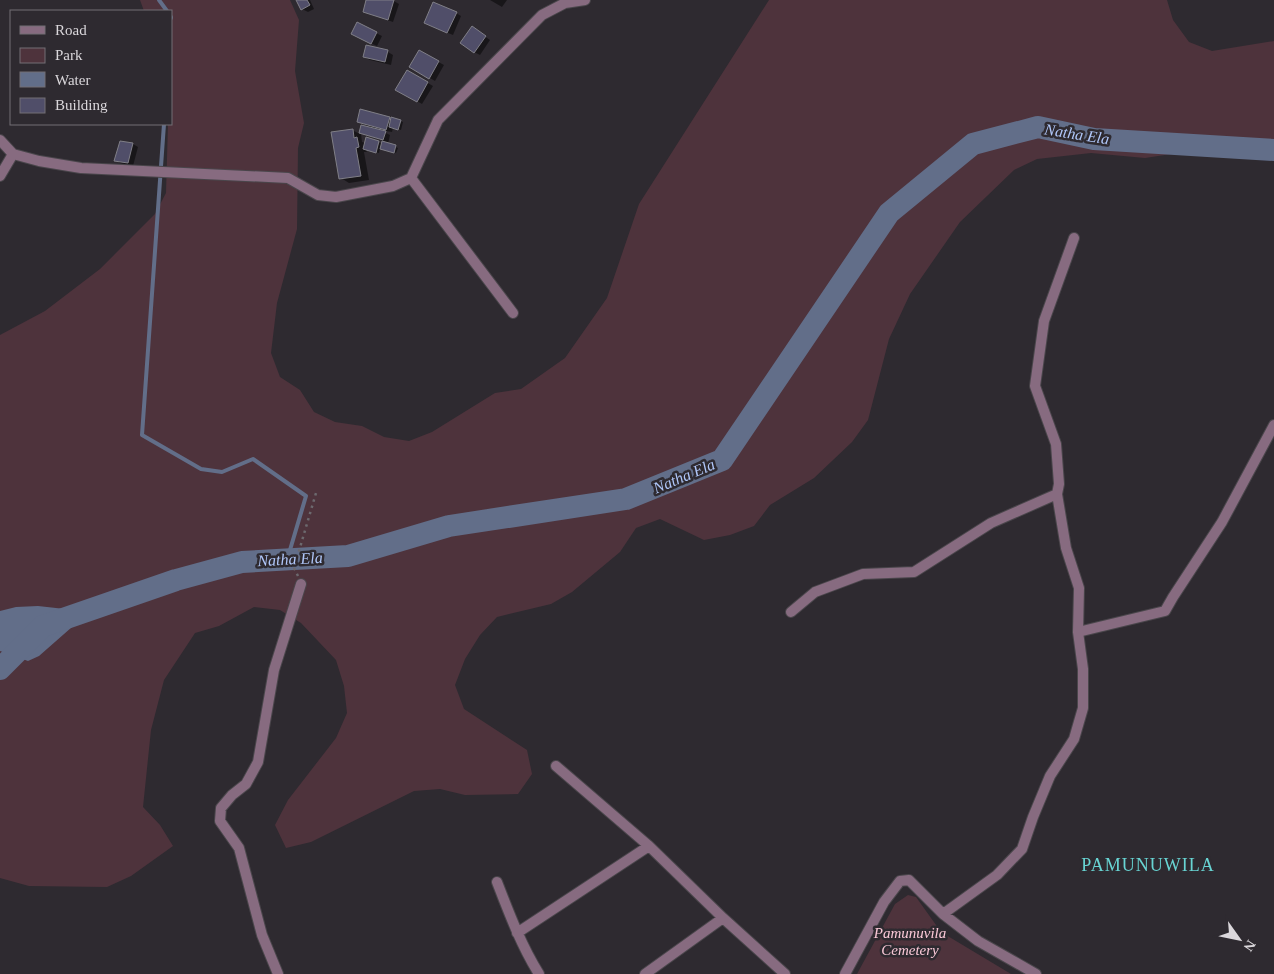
<svg xmlns="http://www.w3.org/2000/svg" width="1274" height="974" font-family="'Times New Roman',serif">
  <style>
    .green { fill: #4e333c }
    .water { fill: #626e89 }
    .shadow { fill: #0007; fill-rule: evenodd }
    .lines { fill: none; stroke-linecap: round; stroke-linejoin: round }
    .stream { stroke: #626e89; stroke-width: 4 }
    .river { stroke: #626e89; stroke-width: 22 }
    .building { fill: #504e69; stroke: #807f87 }
    .minor-casing { stroke: #4a464b; stroke-width: 12 }
    .path { stroke: #6c696e; stroke-width: 2.5; stroke-dasharray: 2.5 4; stroke-linecap: butt }
    .minor { stroke: #876b80; stroke-width: 10 }
    .labels { text-anchor: middle; dominant-baseline: central; stroke-width: 5; stroke-linejoin: round; paint-order: stroke }
    .park-label { font-size: 15px; font-style: italic; fill: #fac8d7; stroke: #2e2a30 }
    .water-label { font-size: 16px; font-style: italic; fill: #b0c7f9; stroke: #2e2a30 }
    .quarter-label { font-size: 18px; letter-spacing: 1px; fill: #68d4d3; stroke: #2e2a30 }
  </style>
  <rect width="100%" height="100%" fill="#2e2a30"/>
  <path class="green" d="M 140,0 L 290,0 L 299,20 L 295,71 L 304,123 L 298,148 L 297,229 L 277,303 L 271,353 L 280,377 L 300,390 L 314,412 L 335,422 L 362,426 L 384,437 L 409,441 L 432,432 L 495,393 L 521,389 L 565,358 L 607,298 L 639,204 L 769,0 L 1167,0 L 1173,20 L 1189,42 L 1212,51 L 1274,41 L 1274,143 L 1250,142 L 1145,158 L 1091,153 L 1037,159 L 1014,170 L 960,222 L 910,294 L 889,339 L 868,420 L 852,442 L 814,478 L 770,505 L 754,526 L 730,535 L 704,540 L 660,519 L 636,528 L 620,552 L 572,592 L 551,604 L 497,617 L 480,635 L 465,659 L 455,685 L 464,709 L 527,750 L 532,774 L 518,794 L 465,795 L 440,789 L 414,791 L 311,842 L 286,848 L 275,825 L 288,800 L 336,738 L 347,713 L 344,686 L 336,660 L 301,623 L 280,610 L 254,607 L 219,626 L 195,633 L 164,680 L 151,730 L 143,807 L 160,825 L 173,846 L 131,876 L 107,887 L 29,886 L 0,878 L 0,335 L 45,311 L 100,269 L 155,214 L 166,193 L 168,124 L 171,124 L 171,11 L 144,11 Z
    M 908,895 L 916,897 L 941,932 L 1011,974 L 857,974 L 895,904 Z"/>
  <path class="water" d="M 38,606 L 65,609 L 83,607 L 96,613 L 72,627 L 39,656 L 28,661 L 0,651 L 0,611 L 16,607 Z"/>
  <path class="shadow" d="M 297,0 L 310,0 L 314,9 L 308,12 L 302,9 Z
    M 368,0 L 392,0 L 399,4 L 393,22 L 364,12 Z
    M 490,0 L 507,0 L 502,7 Z
    M 456,13 L 461,16 L 453,35 L 431,26 Z
    M 477,31 L 490,40 L 480,55 L 474,52 Z
    M 376,33 L 382,36 L 377,46 L 358,37 Z
    M 367,47 L 388,52 L 393,55 L 391,65 L 370,60 L 364,57 Z
    M 420,52 L 444,65 L 435,81 L 411,67 Z
    M 407,71 L 433,86 L 422,104 L 397,89 Z
    M 389,118 L 403,122 L 401,130 L 393,128 L 392,132 L 380,130 L 390,135 L 388,144 L 398,148 L 396,153 L 380,148 L 379,153 L 366,150 L 367,152 L 364,152 L 369,180 L 349,183 L 341,178 L 352,130 L 360,134 L 362,126 L 369,127 L 358,121 ZM 361,133 L 384,141 L 383,144 L 367,139 L 365,143 L 362,142 Z
    M 133,144 L 138,147 L 133,166 L 120,163 L 115,160 Z"/>
  <g class="lines">
    <path class="stream" d="M 159,0 L 167,11
      M 171,17 L 171,18
      M 164,124 L 142,435 L 201,469 L 222,472 L 253,459 L 306,496 L 287,560"/>
    <path class="river" d="M 0,669 L 43,626 L 176,580 L 242,562 L 348,556 L 449,526 L 626,499 L 722,460 L 889,213 L 973,144 L 1038,127 L 1094,139 L 1274,150"/>
  </g>
  <path class="building" d="M 296,0 L 307,0 L 310,5 L 301,10 Z
    M 366,0 L 394,0 L 388,20 L 363,12 Z
    M 433,2 L 457,12 L 447,33 L 424,23 Z
    M 357,22 L 377,32 L 371,44 L 351,34 Z
    M 472,26 L 486,36 L 474,53 L 460,43 Z
    M 366,45 L 388,50 L 385,62 L 363,57 Z
    M 419,50 L 439,61 L 429,79 L 409,67 Z
    M 407,70 L 428,82 L 417,102 L 395,90 Z
    M 360,109 L 390,117 L 386,130 L 357,122 Z
    M 391,117 L 401,120 L 398,130 L 389,127 Z
    M 361,125 L 386,131 L 383,140 L 359,133 Z
    M 353,129 L 354,138 L 357,137 L 359,147 L 356,148 L 361,176 L 339,179 L 331,132 Z
    M 366,137 L 379,141 L 376,153 L 363,149 Z
    M 120,141 L 133,143 L 128,163 L 114,161 Z
    M 382,141 L 396,145 L 394,153 L 380,149 Z"/>
  <g class="lines">
    <g class="minor-casing">
      <path id="minor" d="M 0,140 L 13,154 L 39,161 L 81,168 L 288,178 L 318,195 L 336,197 L 393,186 L 411,178 L 438,120 L 542,15 L 565,3 L 585,0
        M 0,176 L 13,154
        M 411,178 L 513,313
        M 791,612 L 815,592 L 863,574 L 914,572 L 991,523 L 1057,494
        M 1078,632 L 1165,611 L 1173,597 L 1222,522 L 1274,425
        M 556,766 L 649,846 L 723,918 L 785,974
        M 497,882 C 509,913 521,945 539,974
        M 943,914 L 997,875 L 1022,849 L 1033,817 L 1050,776 L 1074,739 L 1083,708 L 1083,669 L 1078,632 L 1079,588 L 1066,548 L 1057,494 L 1059,484 L 1056,444 L 1035,386 L 1044,321 L 1074,238
        M 517,933 L 649,846
        M 278,974 L 262,935 L 239,848 L 220,821 L 221,808 L 232,795 L 246,784 L 258,762 L 274,670 L 301,584
        M 645,974 L 723,918
        M 845,974 L 884,902 L 900,881 L 909,880 L 943,914 L 978,941 L 1036,974"/>
    </g>
    <path class="path" d="M 298,576 L 294,568 L 316,493"/>
    <use href="#minor" class="minor"/>
  </g>
  <g class="labels">
    <g class="park-label">
      <text x="910" y="933">Pamunuvila<tspan x="910" dy="17">Cemetery</tspan></text>
    </g>
    <g class="water-label">
      <text transform="translate(1077 134) rotate(9)">Natha Ela</text>
      <text transform="translate(684 476) rotate(-23)">Natha Ela</text>
      <text transform="translate(290 559) rotate(-3)">Natha Ela</text>
    </g>
    <g class="quarter-label">
      <text x="1148" y="865">PAMUNUWILA</text>
    </g>
  </g>
  <rect x="10" y="10" width="162" height="115" fill="#2e2a30" stroke="#736f74"/>
  <rect x="20" y="26" width="25" height="8" fill="#876b80" stroke="#736f74"/>
  <text x="55" y="35" font-size="15" fill="#dad7db">Road</text>
  <rect x="20" y="48" width="25" height="15" fill="#4e333c" stroke="#736f74"/>
  <text x="55" y="60" font-size="15" fill="#dad7db">Park</text>
  <rect x="20" y="72" width="25" height="15" fill="#626e89" stroke="#736f74"/>
  <text x="55" y="85" font-size="15" fill="#dad7db">Water</text>
  <rect x="20" y="98" width="25" height="15" fill="#504e69" stroke="#736f74"/>
  <text x="55" y="110" font-size="15" fill="#dad7db">Building</text>
  <g transform="translate(1239 939) rotate(123)" stroke="#2e2a30" stroke-width="4" paint-order="stroke">
  <path d="M0-4L9 19L0 12L-9 19Z" fill="#dad7db"/>
  <text y="-8" font-size="14" font-weight="bold" text-anchor="middle" fill="#dad7db">N</text>
  </g>
</svg>
